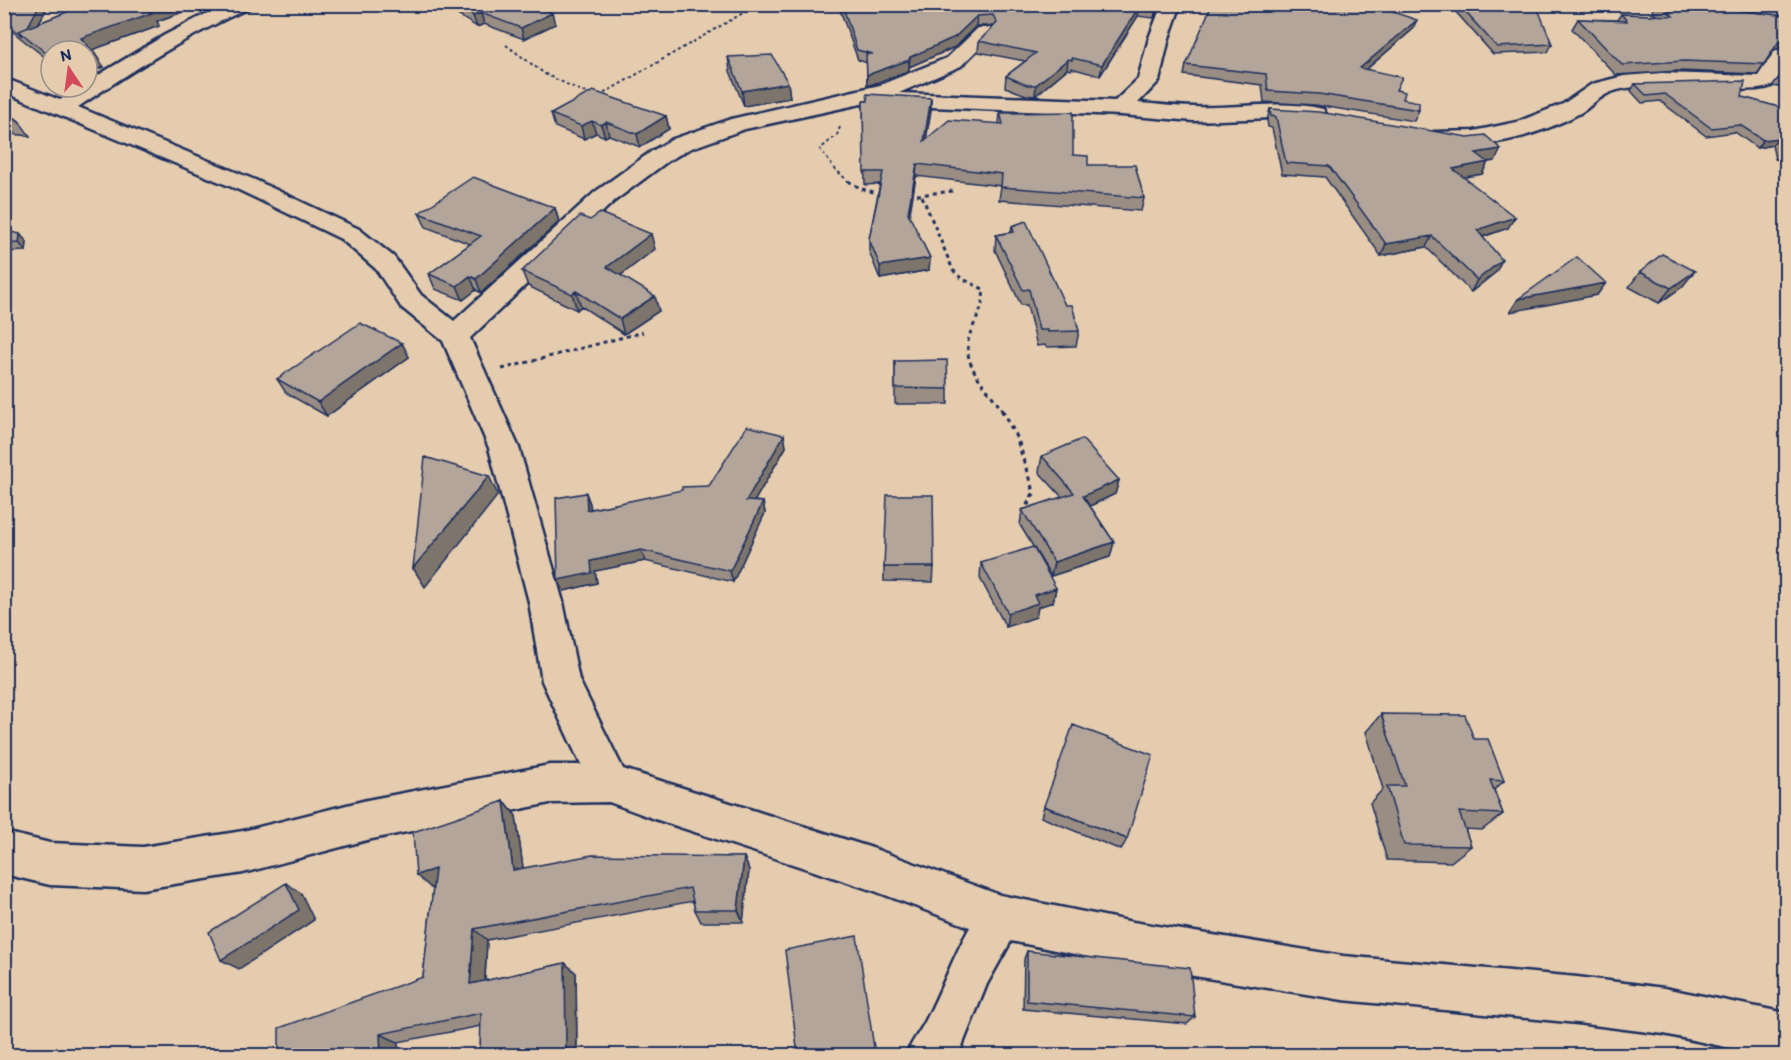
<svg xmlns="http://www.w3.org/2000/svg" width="1791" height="1060" font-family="Itim,sans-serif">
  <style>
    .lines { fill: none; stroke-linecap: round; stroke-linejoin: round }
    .minor-casing { stroke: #1b2f5e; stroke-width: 5 }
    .path-far2 { stroke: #1b2f5e; stroke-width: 2; stroke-dasharray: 3 3; stroke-linecap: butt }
    .path-far1 { stroke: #1b2f5e; stroke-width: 3; stroke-dasharray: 4 4; stroke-linecap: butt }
    .path { stroke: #1b2f5e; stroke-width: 4; stroke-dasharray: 4.5 4.5; stroke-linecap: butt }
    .minor { fill: #e6ccae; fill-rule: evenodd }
    .wall { fill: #9a8e84; stroke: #1b2f5e; stroke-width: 1.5 }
    .shaded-wall { fill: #7d746c; stroke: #1b2f5e; stroke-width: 1.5 }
    .building { fill: #b3a59a; stroke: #1b2f5e; stroke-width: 1.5 }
  </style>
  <rect width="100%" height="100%" fill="#e6ccae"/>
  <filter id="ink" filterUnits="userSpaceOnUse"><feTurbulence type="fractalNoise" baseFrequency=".0167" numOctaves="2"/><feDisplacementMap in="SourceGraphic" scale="12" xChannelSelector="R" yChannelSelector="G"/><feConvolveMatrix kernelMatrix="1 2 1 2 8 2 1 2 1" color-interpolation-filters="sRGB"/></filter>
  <g filter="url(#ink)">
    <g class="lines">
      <g class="minor-casing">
        <path id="minor" d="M 225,4 L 251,4 L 249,8 C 188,35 133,70 78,107 L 255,180 L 359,229 L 394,257 L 421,295 L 454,321 L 595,192 L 652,151 L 673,139 L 731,119 L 880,85 L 947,58 L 978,28 L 992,28 L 995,32 L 961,66 L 899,93 L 1115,101 L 1138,79 L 1149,38 L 1162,4 L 1181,4 L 1169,38 L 1159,81 L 1138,103 C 1157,104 1175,107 1194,107 C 1236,109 1281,99 1323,109 L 1326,114 L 1323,119 L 1315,121 L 1272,118 L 1194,121 L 1121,115 L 861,104 L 745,129 L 689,149 L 668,161 L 613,202 L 470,338 L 519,448 L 563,602 L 579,680 L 623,769 L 872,848 L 1000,895 L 1133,922 L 1343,956 L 1577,977 L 1664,988 L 1786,1013 L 1786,1056 L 1768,1056 L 1664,1034 L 1577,1023 L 1343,1000 L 1133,966 L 1011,941 L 987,984 L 958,1056 L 906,1056 C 911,1042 920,1032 926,1020 C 942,989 953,957 970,927 L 872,890 L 655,819 L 609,802 L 550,803 L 367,840 L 243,873 L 143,889 L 50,885 L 4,874 L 4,832 L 50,843 L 143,847 L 243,831 L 367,800 L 550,765 L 581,765 L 542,681 L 529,602 L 489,448 L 443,341 L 401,307 L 376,269 L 341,239 L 239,190 L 4,92 L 4,78 L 60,100 L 80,87 L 87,87 L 87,82 L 165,35 Z
          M 1786,48 C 1787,59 1784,77 1773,85 C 1757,96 1667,84 1641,86 C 1628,88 1613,89 1602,97 C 1594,101 1588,109 1580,113 C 1540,135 1479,153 1434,142 L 1431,137 L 1434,132 L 1474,131 L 1517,122 L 1563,104 L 1592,84 L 1624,76 L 1662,73 L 1758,76 L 1774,52 Z"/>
      </g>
      <path class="path-far2" d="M 506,45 L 545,74 L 590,95
        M 599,96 L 752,8 L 763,4
        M 840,127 L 837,135 L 820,149 L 834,168 L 850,183"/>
      <path class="path-far1" d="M 848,181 L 862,189 L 881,194
        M 909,196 L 953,191
        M 922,196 L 953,270 L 961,278 L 983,289 C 985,305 978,315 972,329 C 956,363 987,385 1003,412
        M 502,369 L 643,332"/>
      <path class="path" d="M 1002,410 L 1017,438 L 1034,493 L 1024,511"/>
      <use href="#minor" class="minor"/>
    </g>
    <path class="wall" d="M 4,4 L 49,4 L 39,23 L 87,4 L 199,4 L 200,6 L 157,21 L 159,26 L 91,50 L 104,67 L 87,73 L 87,51 L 51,51 L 51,62 L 4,25 Z
      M 442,4 L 537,4 L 555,24 L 524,39 L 484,24 L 477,27 L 443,6 Z
      M 840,4 L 1161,4 L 1154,18 L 1138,16 L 1100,76 L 1071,68 L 1071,70 L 1067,69 L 1035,96 L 1026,95 L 1005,87 L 1006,76 L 1025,61 L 978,52 L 979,41 L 993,28 L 992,26 L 976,26 L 955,47 L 909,67 L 909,71 L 867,86 L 867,63 L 858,60 L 840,10 Z
      M 1656,4 L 1684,4 L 1786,16 L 1786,47 L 1785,46 L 1773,51 L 1757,74 L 1678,71 L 1616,75 L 1572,29 L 1578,19 L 1617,20 L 1621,14 L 1656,15 L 1652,11 Z
      M 1459,5 L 1552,44 L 1548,52 L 1493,54 L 1456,12 Z
      M 1412,30 L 1367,69 L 1397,90 L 1403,99 L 1419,110 L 1414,121 L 1315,105 L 1264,102 L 1262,85 L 1184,75 L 1186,65 Z
      M 728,57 L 788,83 L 790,98 L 744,106 L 730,71 Z
      M 1786,59 L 1786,88 L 1772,86 L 1785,70 Z
      M 1635,84 L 1742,97 L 1786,109 L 1786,161 L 1775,159 L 1772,145 L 1757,148 L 1735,132 L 1706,136 L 1660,101 L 1642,103 L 1631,91 Z
      M 931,98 L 931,110 L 926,139 L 999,124 L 1000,113 L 1073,155 L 1088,165 L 1144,198 L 1141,211 L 999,200 L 1001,186 L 916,176 L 909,216 L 930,258 L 929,270 L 880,279 L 869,251 L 869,239 L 880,184 L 865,185 L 863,101 Z
      M 4,109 L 19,121 L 30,136 L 4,133 Z
      M 1270,109 L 1495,161 L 1487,162 L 1488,162 L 1482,174 L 1464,177 L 1508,228 L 1483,237 L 1496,272 L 1471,292 L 1426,247 L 1381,256 L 1325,177 L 1282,174 L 1272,128 L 1268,127 L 1267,120 Z
      M 551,114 L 666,116 L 669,129 L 640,147 L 609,135 L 605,137 L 596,133 L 584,139 L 555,127 Z
      M 555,208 L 559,222 L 481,293 L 476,290 L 463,300 L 435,289 L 429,274 L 470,244 L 426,227 L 419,213 Z
      M 1012,226 L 1065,305 L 1079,331 L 1076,346 L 1046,347 L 1045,345 L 1037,346 L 1027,305 L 1021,305 L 995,250 L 996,235 L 1011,232 Z
      M 4,230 L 27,242 L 26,251 L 4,252 Z
      M 655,249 L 621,275 L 659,311 L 624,334 L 581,306 L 577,310 L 528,286 L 522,271 Z
      M 1640,272 L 1682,287 L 1659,303 L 1629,287 Z
      M 402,343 L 409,357 L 327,416 L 286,393 L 277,379 Z
      M 895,361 L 948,389 L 948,404 L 895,404 Z
      M 784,435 L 786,447 L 754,501 L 763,502 L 765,513 L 733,582 L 645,561 L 595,571 L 597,583 L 564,591 L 586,493 L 590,504 L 591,509 L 709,486 Z
      M 1042,456 L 1119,480 L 1115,494 L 1090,506 L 1114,542 L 1110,557 L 1051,576 L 1020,525 L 1022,510 L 1062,497 L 1039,472 Z
      M 981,563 L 1056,588 L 1053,602 L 1038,607 L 1036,617 L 1006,627 L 980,578 Z
      M 884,567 L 934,567 L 933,582 L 884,581 Z
      M 1381,714 L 1474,739 L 1504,781 L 1494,790 L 1503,814 L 1482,830 L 1465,829 L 1471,846 L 1451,862 L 1387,860 L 1370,803 L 1383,789 L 1366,732 Z
      M 504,801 L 516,816 L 523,868 L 744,857 L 749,870 L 743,922 L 701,922 L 695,910 L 693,901 L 487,940 L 485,981 L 565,963 L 576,973 L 577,1056 L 480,1056 L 481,1026 L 398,1042 L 399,1056 L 279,1056 L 423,977 L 433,888 L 431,888 Z
      M 1044,806 L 1127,839 L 1121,850 L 1041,817 Z
      M 1027,951 L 1195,1017 L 1187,1024 L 1023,1009 L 1024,959 Z"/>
    <path class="shaded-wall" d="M 40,4 L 49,4 L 30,39 L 23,34 Z
      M 161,4 L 199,4 L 200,6 L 157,21 L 159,26 L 89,51 L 81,38 Z
      M 1158,4 L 1161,4 L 1154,18 L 1156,8 Z
      M 1140,5 L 1138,16 L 1100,76 L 1102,65 Z
      M 481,13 L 484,24 L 477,27 L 473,16 Z
      M 552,13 L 555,24 L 524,39 L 521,28 Z
      M 977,16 L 976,26 L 955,47 L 909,67 L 910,57 Z
      M 1417,20 L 1412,30 L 1356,78 L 1360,68 Z
      M 1786,38 L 1786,44 L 1785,46 L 1772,51 L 1779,41 Z
      M 95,54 L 104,67 L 87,73 L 87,57 Z
      M 1068,59 L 1067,69 L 1035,96 L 1036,85 Z
      M 909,60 L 909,71 L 867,86 L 867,75 Z
      M 788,83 L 790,98 L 744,106 L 742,91 Z
      M 931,98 L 931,110 L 924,153 L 924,141 Z
      M 666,116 L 669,129 L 640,147 L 637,134 Z
      M 592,121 L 596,133 L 584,139 L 581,126 Z
      M 606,122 L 609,135 L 605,137 L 601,125 Z
      M 1778,138 L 1772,145 L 1757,148 L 1763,140 Z
      M 1501,149 L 1495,161 L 1471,164 L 1476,153 Z
      M 1488,162 L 1482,174 L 1448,180 L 1453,169 Z
      M 917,164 L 916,176 L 908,226 L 908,213 Z
      M 555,208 L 559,222 L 481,293 L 476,279 Z
      M 1515,217 L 1508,228 L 1470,241 L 1477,230 Z
      M 20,234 L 27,242 L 26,251 L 19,243 Z
      M 651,234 L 655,249 L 612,282 L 607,267 Z
      M 1432,236 L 1426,247 L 1381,256 L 1386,244 Z
      M 930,258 L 929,270 L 880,279 L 880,266 Z
      M 1502,260 L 1496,272 L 1471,292 L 1477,280 Z
      M 1695,271 L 1682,287 L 1659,303 L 1671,288 Z
      M 470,276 L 476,290 L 463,300 L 457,286 Z
      M 1606,283 L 1597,295 L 1510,312 L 1518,299 Z
      M 576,291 L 581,306 L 577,310 L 572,294 Z
      M 655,296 L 659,311 L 624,334 L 620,319 Z
      M 402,343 L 409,357 L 327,416 L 318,402 Z
      M 784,435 L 786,447 L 748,512 L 746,501 Z
      M 489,476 L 498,495 L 425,587 L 413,568 Z
      M 1119,480 L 1115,494 L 1079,511 L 1083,496 Z
      M 586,493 L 590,504 L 591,521 L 587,510 Z
      M 763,502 L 765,513 L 733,582 L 730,571 Z
      M 1114,542 L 1110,557 L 1051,576 L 1054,562 Z
      M 641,550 L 645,561 L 595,571 L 597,583 L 564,591 L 558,580 L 591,561 Z
      M 1056,588 L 1053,602 L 1038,607 L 1036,617 L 1006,627 L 1008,613 L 1034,595 Z
      M 4,638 L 8,643 L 4,645 Z
      M 504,801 L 516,816 L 525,883 L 513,870 Z
      M 744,857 L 749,870 L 743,922 L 738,910 Z
      M 435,869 L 449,882 L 431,888 L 416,875 Z
      M 286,883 L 301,893 L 314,920 L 239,969 L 221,960 Z
      M 474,929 L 487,940 L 484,994 L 470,984 Z
      M 565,963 L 576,973 L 577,1056 L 546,1056 Z
      M 380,1034 L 398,1042 L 399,1056 L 381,1056 Z"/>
    <path class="building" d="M 4,4 L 40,4 L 27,28 L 19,31 L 22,36 L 4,22 Z
      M 87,4 L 161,4 L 147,10 L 152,13 L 81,38 L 95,54 L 87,57 L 87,51 L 51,51 L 51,57 L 19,31 Z
      M 454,4 L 537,4 L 552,13 L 521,28 L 481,13 L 473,16 Z
      M 842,4 L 1158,4 L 1156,8 L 1140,5 L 1102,65 L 1072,58 L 1072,60 L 1068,59 L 1036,85 L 1027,85 L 1006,76 L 1036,53 L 979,41 L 997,23 L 993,15 L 977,16 L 955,37 L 910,57 L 909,60 L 867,75 L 866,54 L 873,54 L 857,50 Z
      M 1212,4 L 1349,4 L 1357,7 L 1359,4 L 1369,4 L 1417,20 L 1360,68 L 1402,77 L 1396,90 L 1405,92 L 1403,99 L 1419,102 L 1419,110 L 1319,94 L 1268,91 L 1266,74 L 1186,65 Z
      M 1661,4 L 1684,4 L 1786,16 L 1786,38 L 1779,41 L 1764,64 L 1684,61 L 1622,65 L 1578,19 L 1627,21 L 1621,14 L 1673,16 Z
      M 1459,5 L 1538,9 L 1552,44 L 1497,47 Z
      M 772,55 L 788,83 L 742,91 L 728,57 Z
      M 1786,68 L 1786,77 L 1780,76 Z
      M 1745,81 L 1742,97 L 1786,109 L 1786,152 L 1781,151 L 1778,138 L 1763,140 L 1740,125 L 1711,128 L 1665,94 L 1647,96 L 1635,84 Z
      M 593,91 L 666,116 L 637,134 L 606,122 L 601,125 L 592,121 L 581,126 L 551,114 Z
      M 867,94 L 931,98 L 924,141 L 949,120 L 1003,124 L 1000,113 L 1073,112 L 1073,155 L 1088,156 L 1088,165 L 1135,165 L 1144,198 L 1001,187 L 1002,174 L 917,164 L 908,213 L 930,258 L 880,266 L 869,239 L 883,172 L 864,172 L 863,101 L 868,101 Z
      M 4,109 L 19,121 L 4,119 Z
      M 1270,109 L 1319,112 L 1468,137 L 1485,135 L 1501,149 L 1476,153 L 1488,162 L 1453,169 L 1515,217 L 1477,230 L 1502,260 L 1477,280 L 1432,236 L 1386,244 L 1329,166 L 1286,163 L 1276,117 L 1271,116 Z
      M 473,177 L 555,208 L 476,279 L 470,276 L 457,286 L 429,274 L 481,236 L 419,213 Z
      M 600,213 L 651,234 L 607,267 L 655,296 L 620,319 L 576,291 L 572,294 L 522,271 L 580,216 L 590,220 Z
      M 1026,221 L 1065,305 L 1072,305 L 1079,331 L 1048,332 L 1048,330 L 1039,330 L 1029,289 L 1023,290 L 996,235 L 1014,232 L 1012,226 Z
      M 4,230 L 20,234 L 19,243 L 4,244 Z
      M 1662,254 L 1695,271 L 1671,288 L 1640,272 Z
      M 1577,257 L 1606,283 L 1518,299 Z
      M 360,323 L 402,343 L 318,402 L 277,379 Z
      M 947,360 L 948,389 L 895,388 L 895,361 Z
      M 747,426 L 784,435 L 746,501 L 763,502 L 730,571 L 641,550 L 591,561 L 592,573 L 558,580 L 556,498 L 586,493 L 587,510 L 682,490 L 682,487 L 709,486 Z
      M 1082,439 L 1119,480 L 1083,496 L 1114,542 L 1054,562 L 1022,510 L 1074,493 L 1042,456 Z
      M 425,457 L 489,476 L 413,568 Z
      M 887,495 L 933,495 L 934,567 L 884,567 Z
      M 1033,547 L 1056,588 L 1034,595 L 1038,603 L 1008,613 L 981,563 Z
      M 1381,714 L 1465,715 L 1474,739 L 1488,739 L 1504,781 L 1490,780 L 1503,814 L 1459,812 L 1471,846 L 1404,845 L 1387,786 L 1405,786 Z
      M 1073,725 L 1153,755 L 1127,839 L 1044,806 Z
      M 504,801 L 513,870 L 592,855 L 744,857 L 738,910 L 695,910 L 690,888 L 474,929 L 470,984 L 565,963 L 566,1050 L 546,1056 L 480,1056 L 481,1013 L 380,1034 L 381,1056 L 279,1056 L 279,1028 L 423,977 L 435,869 L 416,875 L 413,832 Z
      M 286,883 L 299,910 L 221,960 L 209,932 Z
      M 857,936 L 875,1054 L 869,1056 L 798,1056 L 785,950 Z
      M 1027,951 L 1190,968 L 1195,1017 L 1027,1001 Z"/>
  </g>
  <rect width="1791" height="1060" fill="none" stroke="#e6ccae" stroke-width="24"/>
  <rect x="12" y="12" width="1767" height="1036" fill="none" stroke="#1b2f5e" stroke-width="2" filter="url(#ink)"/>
  <g transform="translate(69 69) rotate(347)"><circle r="28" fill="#e6ccae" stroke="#958d8e" stroke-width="1.5"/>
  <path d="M0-4.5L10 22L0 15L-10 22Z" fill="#d1495b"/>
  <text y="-9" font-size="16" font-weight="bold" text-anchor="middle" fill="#1b2f5e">N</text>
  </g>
</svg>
